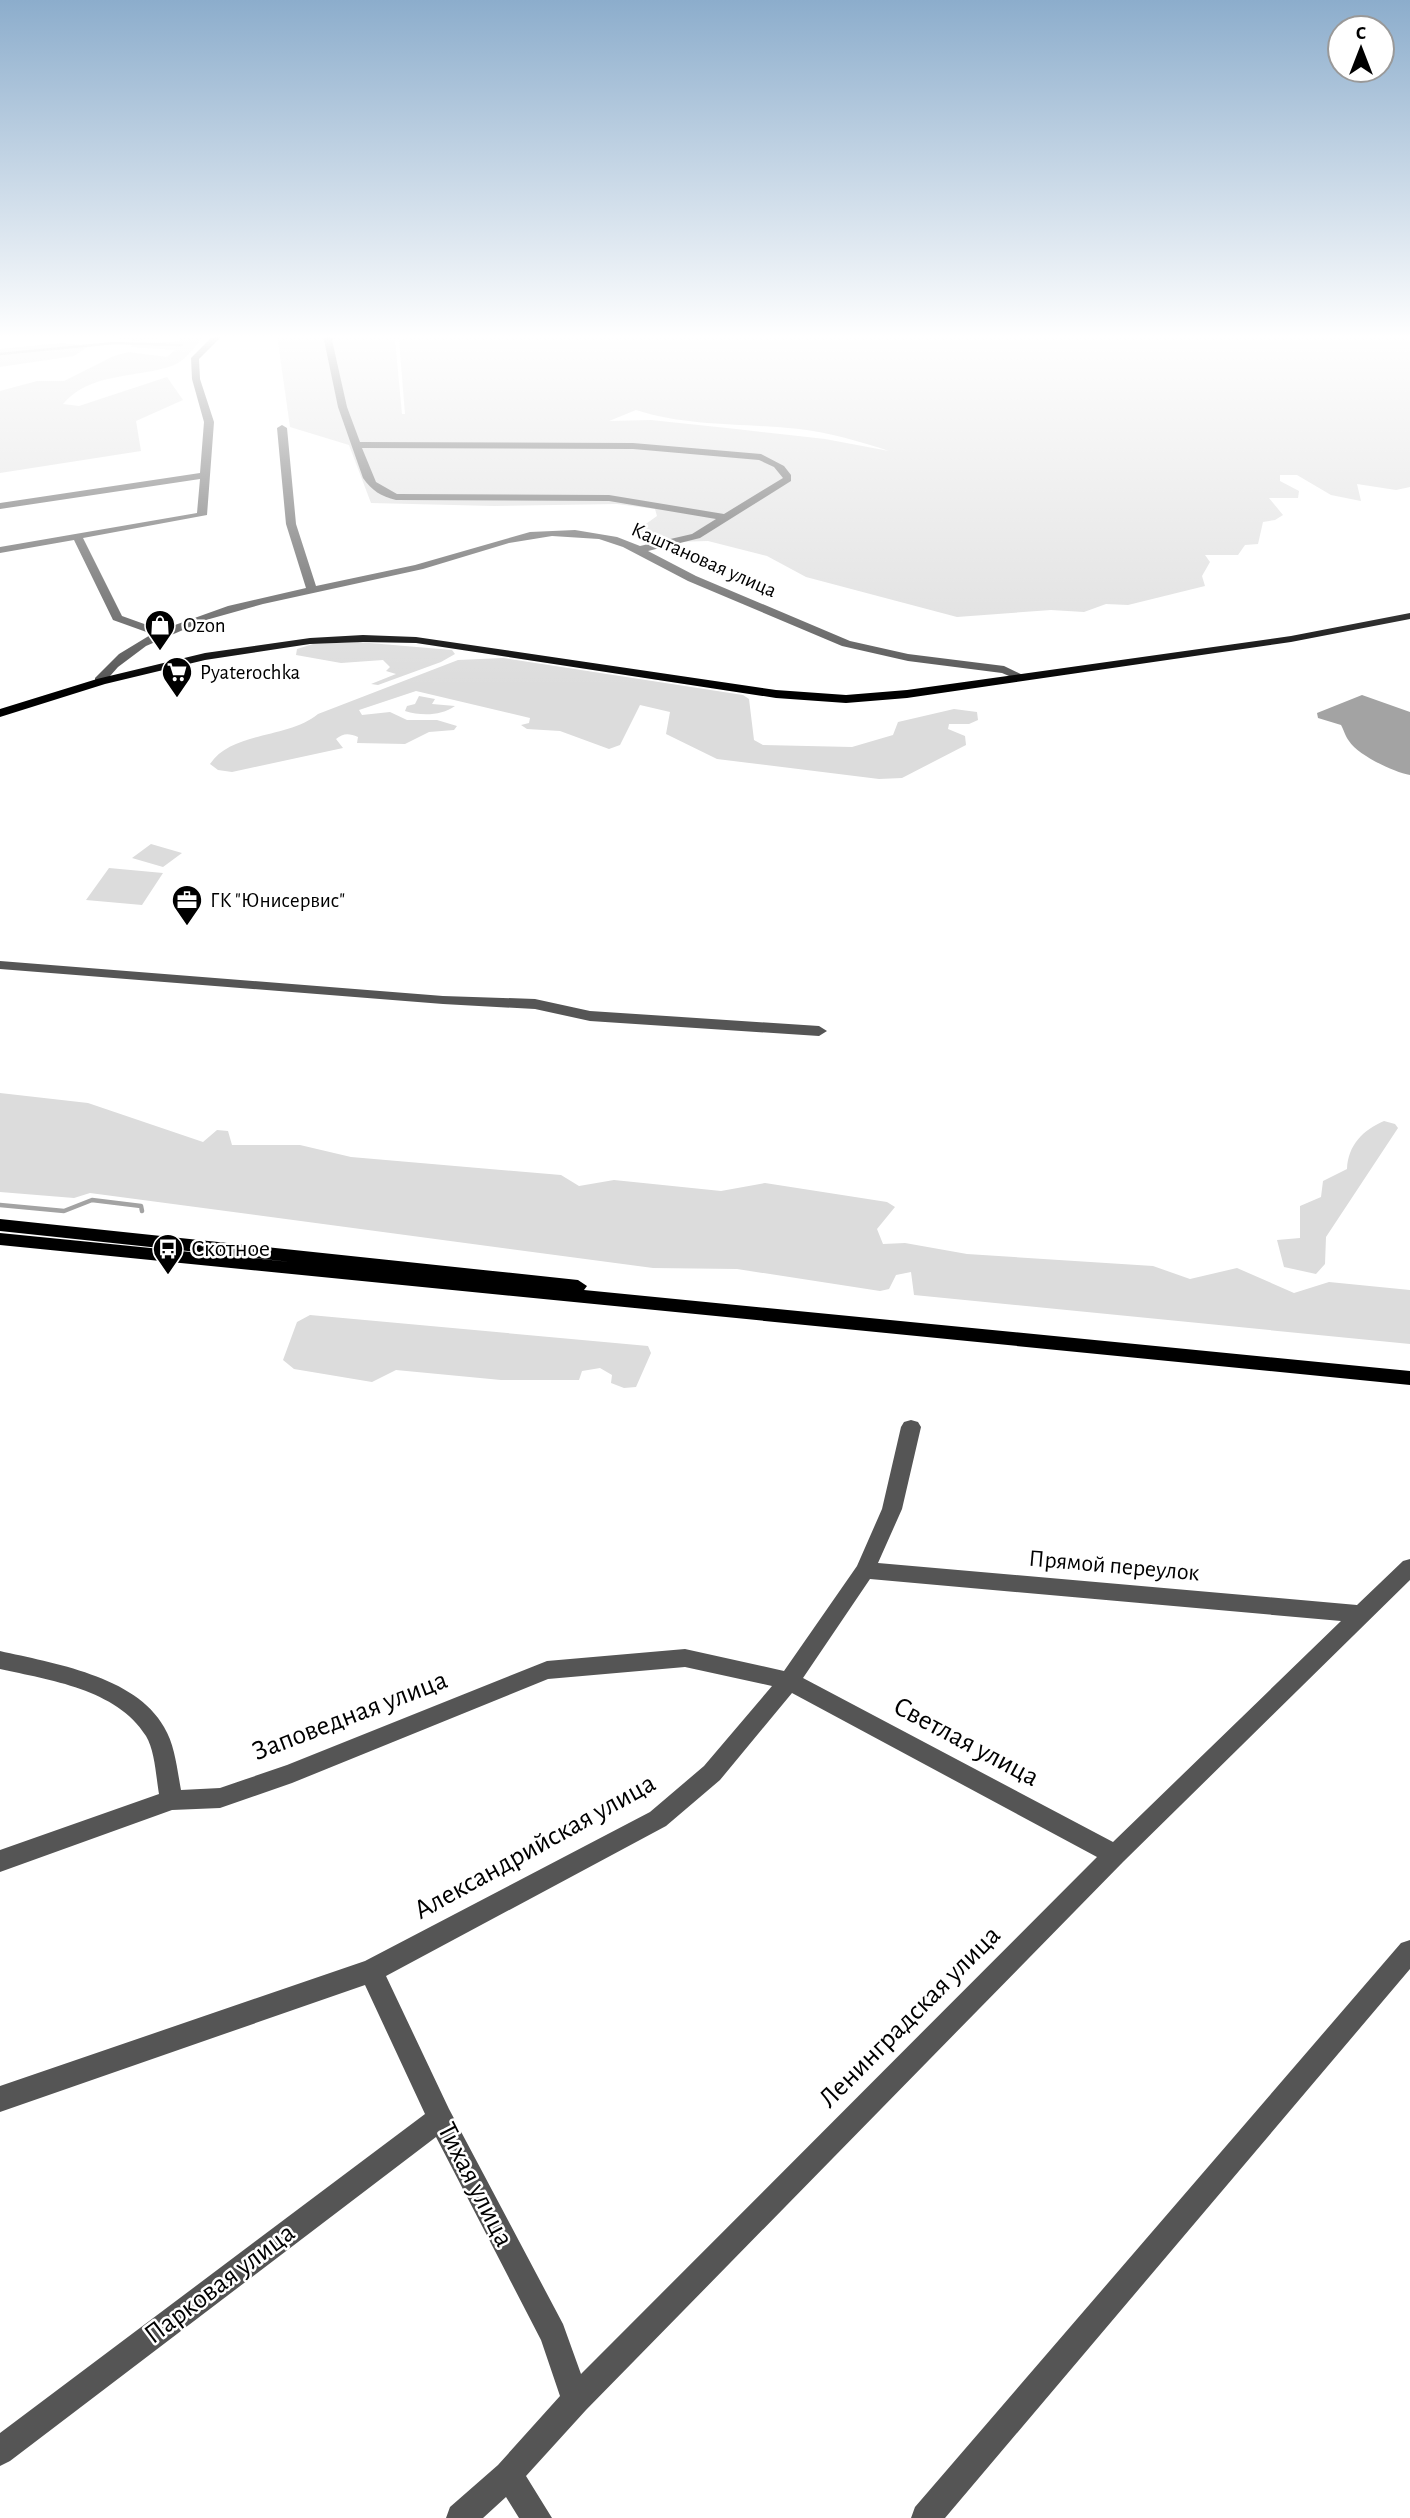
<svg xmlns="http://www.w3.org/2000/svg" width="1410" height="2518" font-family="'Alegreya Sans',sans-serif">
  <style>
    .green { fill: #dcdcdc; fill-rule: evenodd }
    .water { fill: #a3a3a3 }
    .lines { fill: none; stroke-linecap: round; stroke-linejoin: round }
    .stream-far1 { stroke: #a3a3a3; stroke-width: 2.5 }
    .stream { stroke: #a3a3a3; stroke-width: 4.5 }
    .minor { fill: #555; fill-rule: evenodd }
    .major { fill: #000; fill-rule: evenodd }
    .labels { text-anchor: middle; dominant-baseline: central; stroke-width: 5; stroke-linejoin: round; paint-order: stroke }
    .far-street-label { font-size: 21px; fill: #000; stroke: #fff }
    .far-poi-label { font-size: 21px; fill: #000; stroke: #fff; text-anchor: start }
    .poi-label { font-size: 24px; fill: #000; stroke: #fff; text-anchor: start }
    .street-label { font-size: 24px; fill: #000; stroke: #fff }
    .near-street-label { font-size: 28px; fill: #000; stroke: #fff }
  </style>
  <rect width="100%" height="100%" fill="#fff"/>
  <path class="green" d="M 101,335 L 205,335 C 197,344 185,361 174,365 C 137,379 91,371 63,404 L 79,406 L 167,377 L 183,400 L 136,421 L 141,451 L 0,473 L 0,391 L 37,381 L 64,381 L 114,356 L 128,352 L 167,357 L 175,350 L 131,347 L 133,344 L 180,341 L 177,336 L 135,341 Z
    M 277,335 L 408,335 L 395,340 L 402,414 L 405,414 L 399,340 L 416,335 L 1410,335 L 1410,487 L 1396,490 L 1357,484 L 1361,501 L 1331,495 L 1297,475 L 1280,475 L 1280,481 L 1299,491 L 1298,498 L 1269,498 L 1283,515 L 1275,520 L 1263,522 L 1258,544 L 1245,545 L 1238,555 L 1205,555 L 1210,562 L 1202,576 L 1205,586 L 1128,605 L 1106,604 L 1084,612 L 1051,610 L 957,617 L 806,577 L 767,556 L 708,541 L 672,542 L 636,531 L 657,516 L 655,509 L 617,504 L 494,506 L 371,503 L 349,445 L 290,427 ZM 636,410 C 688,427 745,423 799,429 C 828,432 862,442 889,451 L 825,439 L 736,429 L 651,420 L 609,421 Z
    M 62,343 L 89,346 L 74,356 L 0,367 L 0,349 Z
    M 358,642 L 452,650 L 455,654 L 441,662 L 378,685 L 371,684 L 396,674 L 386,671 L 390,667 L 383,660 L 341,663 L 296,655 L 297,649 L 313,644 Z
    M 503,658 L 743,695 L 749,699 L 754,740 L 763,745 L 852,747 L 893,735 L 898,722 L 954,709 L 977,712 L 978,720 L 969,724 L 949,724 L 948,729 L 965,736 L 966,745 L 902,778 L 879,779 L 717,759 L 666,734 L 670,712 L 640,705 L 620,745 L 609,749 L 560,731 L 527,729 L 521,725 L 529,723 L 530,718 L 416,691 L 359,710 L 362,715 L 390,712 L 407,720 L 437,720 L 457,726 L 454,730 L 429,732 L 405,744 L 357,743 L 358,737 C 349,733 343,733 336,739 L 343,748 L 232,772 L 218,770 L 210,764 C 232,731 288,739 318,714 L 458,660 Z
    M 419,696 L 435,699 L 432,704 L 455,706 C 441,716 421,716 405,711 L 407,706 L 415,704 Z
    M 151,844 L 182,853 L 163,867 L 132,858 Z
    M 109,868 L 163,873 L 142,905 L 86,900 Z
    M 0,1093 L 88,1103 L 203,1142 L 217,1130 L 228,1131 L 232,1145 L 300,1145 L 351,1157 L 561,1175 L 579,1186 L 614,1180 L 721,1191 L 765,1183 L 887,1202 L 895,1207 L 877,1229 L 883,1244 L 905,1243 L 967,1254 L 1153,1266 L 1190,1279 L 1237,1268 L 1294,1293 L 1329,1282 L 1410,1290 L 1410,1344 L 914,1295 L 911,1272 L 896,1275 L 889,1289 L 880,1291 L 737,1269 L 653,1268 L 90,1193 L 74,1198 L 0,1192 Z
    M 1384,1121 L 1395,1124 L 1398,1128 L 1326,1237 L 1325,1264 L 1316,1274 L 1284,1267 L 1277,1240 L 1300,1238 L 1300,1206 L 1321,1197 L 1323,1181 L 1347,1169 C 1348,1145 1363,1130 1384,1121 Z
    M 310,1315 L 648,1346 L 651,1353 L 636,1387 L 624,1388 L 611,1383 L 612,1375 L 600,1368 L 582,1371 L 579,1380 L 501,1380 L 396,1370 L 372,1382 L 294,1369 L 283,1360 L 297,1322 Z"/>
  <path class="water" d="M 1362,695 L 1410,712 L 1410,775 C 1393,772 1358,755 1349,741 C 1345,736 1344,730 1341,725 L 1318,718 L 1317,713 Z"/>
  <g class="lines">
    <path class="stream-far1" d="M 0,354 L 114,343 L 182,345"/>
    <path class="stream" d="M 0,1205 L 64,1211 L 92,1200 L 141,1206 L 142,1211"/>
    <path class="minor" d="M 214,335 L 223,335 L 199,359 L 200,379 L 214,422 L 207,515 L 83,538 L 122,616 L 161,630 L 228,606 L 306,588 L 286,524 L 277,428 L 282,425 L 287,428 L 296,524 L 316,586 L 415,565 L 530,532 L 575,530 L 617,537 L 640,546 L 692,534 L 716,519 L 609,501 L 396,500 C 381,496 372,491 363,478 L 338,407 L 324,340 L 327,335 L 335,335 L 332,340 L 347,407 L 360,442 L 633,443 L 761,454 L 784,466 L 791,475 L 791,481 L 700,538 L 648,551 L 696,576 L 850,641 L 908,654 L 1004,666 L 1027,677 L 1021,681 L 1002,673 L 908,661 L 842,646 L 688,581 L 623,547 L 599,539 L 552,536 L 509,543 L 423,569 L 263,604 L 206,620 L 146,646 L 118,667 L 103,684 L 95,684 L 95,678 L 119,654 L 152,634 L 113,620 L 74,540 L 0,553 L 0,547 L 197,513 L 200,479 L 0,509 L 0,503 L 200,473 L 204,422 L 192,379 L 191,358 ZM 362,448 L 633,449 L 759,460 L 774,467 L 783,478 L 724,514 L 609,495 L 397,494 L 376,482 Z
      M 0,961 L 443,996 L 535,999 L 590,1011 L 819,1026 L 827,1031 L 819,1036 L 590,1021 L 535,1009 L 443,1004 L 0,969 Z
      M 911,1420 L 918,1422 L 921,1427 L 902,1509 L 878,1563 L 1357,1605 L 1403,1561 L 1410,1559 L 1410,1580 L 1123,1862 L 586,2410 L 526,2476 L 552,2518 L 519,2518 L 506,2497 L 483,2518 L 446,2518 L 450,2507 L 498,2465 L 560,2396 L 541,2340 L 436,2137 L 10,2461 L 0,2466 L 0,2433 L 425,2114 L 365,1985 L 0,2112 L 0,2086 L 365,1961 L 650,1812 L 704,1766 L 772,1686 L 685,1667 L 548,1679 L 292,1783 L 220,1808 L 172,1810 L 0,1872 L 0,1850 L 159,1794 C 156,1777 155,1751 146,1736 C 117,1689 49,1680 0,1669 L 0,1651 C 52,1663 136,1676 164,1727 C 175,1745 177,1769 181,1790 L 220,1788 L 287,1765 L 547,1661 L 685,1649 L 784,1671 L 857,1566 L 882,1509 L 901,1427 L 904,1422 ZM 870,1579 L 1341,1621 L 1113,1842 L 803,1678 ZM 792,1693 L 1097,1857 L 581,2374 L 563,2324 L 449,2109 L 386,1976 L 666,1826 L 720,1780 Z
      M 1410,1940 L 1410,1969 L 945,2518 L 911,2518 L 915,2507 L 1401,1943 Z"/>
    <path class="major" d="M 1410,613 L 1410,619 L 1291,642 L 907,698 L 846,703 L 776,698 L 416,643 L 363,642 L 310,644 L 205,660 L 105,684 L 0,717 L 0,709 L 97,679 L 205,653 L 310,638 L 363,635 L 416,637 L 776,690 L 846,695 L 907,690 L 1291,636 Z
      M 0,1219 L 578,1280 L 587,1286 L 584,1290 L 1410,1371 L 1410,1385 L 0,1245 L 0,1233 L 291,1262 L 0,1231 Z"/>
  </g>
  <linearGradient id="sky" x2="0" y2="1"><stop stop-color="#8cadcc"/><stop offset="0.49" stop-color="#fff"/><stop offset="1" stop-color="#fff" stop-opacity="0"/></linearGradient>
  <rect width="1410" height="687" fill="url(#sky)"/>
  <defs>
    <g id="shop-pin" transform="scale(1.575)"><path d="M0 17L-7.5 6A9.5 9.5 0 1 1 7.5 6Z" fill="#000" stroke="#fff"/><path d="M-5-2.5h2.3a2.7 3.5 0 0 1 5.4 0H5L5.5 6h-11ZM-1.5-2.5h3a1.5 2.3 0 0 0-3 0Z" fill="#fff"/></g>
    <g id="supermarket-pin" transform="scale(1.575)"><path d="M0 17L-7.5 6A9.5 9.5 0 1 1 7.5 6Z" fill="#000" stroke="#fff"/><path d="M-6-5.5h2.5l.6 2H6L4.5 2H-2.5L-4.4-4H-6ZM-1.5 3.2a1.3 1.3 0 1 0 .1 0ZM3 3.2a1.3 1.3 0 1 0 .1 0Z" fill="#fff"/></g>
    <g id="office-pin" transform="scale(1.575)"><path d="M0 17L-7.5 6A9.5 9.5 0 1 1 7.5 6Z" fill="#000" stroke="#fff"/><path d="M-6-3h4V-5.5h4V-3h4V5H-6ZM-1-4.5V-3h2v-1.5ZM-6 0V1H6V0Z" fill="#fff"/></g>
    <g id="bus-pin" transform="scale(1.575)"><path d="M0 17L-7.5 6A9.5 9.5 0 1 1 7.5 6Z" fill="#000" stroke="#fff"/><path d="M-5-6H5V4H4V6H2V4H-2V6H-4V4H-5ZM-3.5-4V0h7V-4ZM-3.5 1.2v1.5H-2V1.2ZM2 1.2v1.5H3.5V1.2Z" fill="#fff"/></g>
  </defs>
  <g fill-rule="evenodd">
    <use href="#shop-pin" x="160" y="625"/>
    <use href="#supermarket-pin" x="177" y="672"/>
    <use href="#office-pin" x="187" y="900"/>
    <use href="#bus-pin" x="168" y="1249"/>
  </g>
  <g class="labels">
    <g class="far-street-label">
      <text transform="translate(704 560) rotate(24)">Каштановая улица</text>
    </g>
    <g class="far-poi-label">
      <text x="183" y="625">Ozon</text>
      <text x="200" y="672">Pyaterochka</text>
      <text x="210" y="900">ГК "Юнисервис"</text>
    </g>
    <g class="poi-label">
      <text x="191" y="1249">Скотное</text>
    </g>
    <g class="street-label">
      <text transform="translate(1114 1566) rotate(5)">Прямой переулок</text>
    </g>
    <g class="near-street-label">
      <text transform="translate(350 1716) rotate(-21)">Заповедная улица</text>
      <text transform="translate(966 1742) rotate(28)">Светлая улица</text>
      <text transform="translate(535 1847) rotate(-29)">Александрийская улица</text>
      <text transform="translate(910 2017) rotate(-45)">Ленинградская улица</text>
      <text transform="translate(475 2185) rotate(63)">Тихая улица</text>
      <text transform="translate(220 2284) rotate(-37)">Парковая улица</text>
    </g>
  </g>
  <g transform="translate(1361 49)"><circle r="33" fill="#ffffff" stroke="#999999" stroke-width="2"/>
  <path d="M0-5L12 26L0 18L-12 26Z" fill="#000000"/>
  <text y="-10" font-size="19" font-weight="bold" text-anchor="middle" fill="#000000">С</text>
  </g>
</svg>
